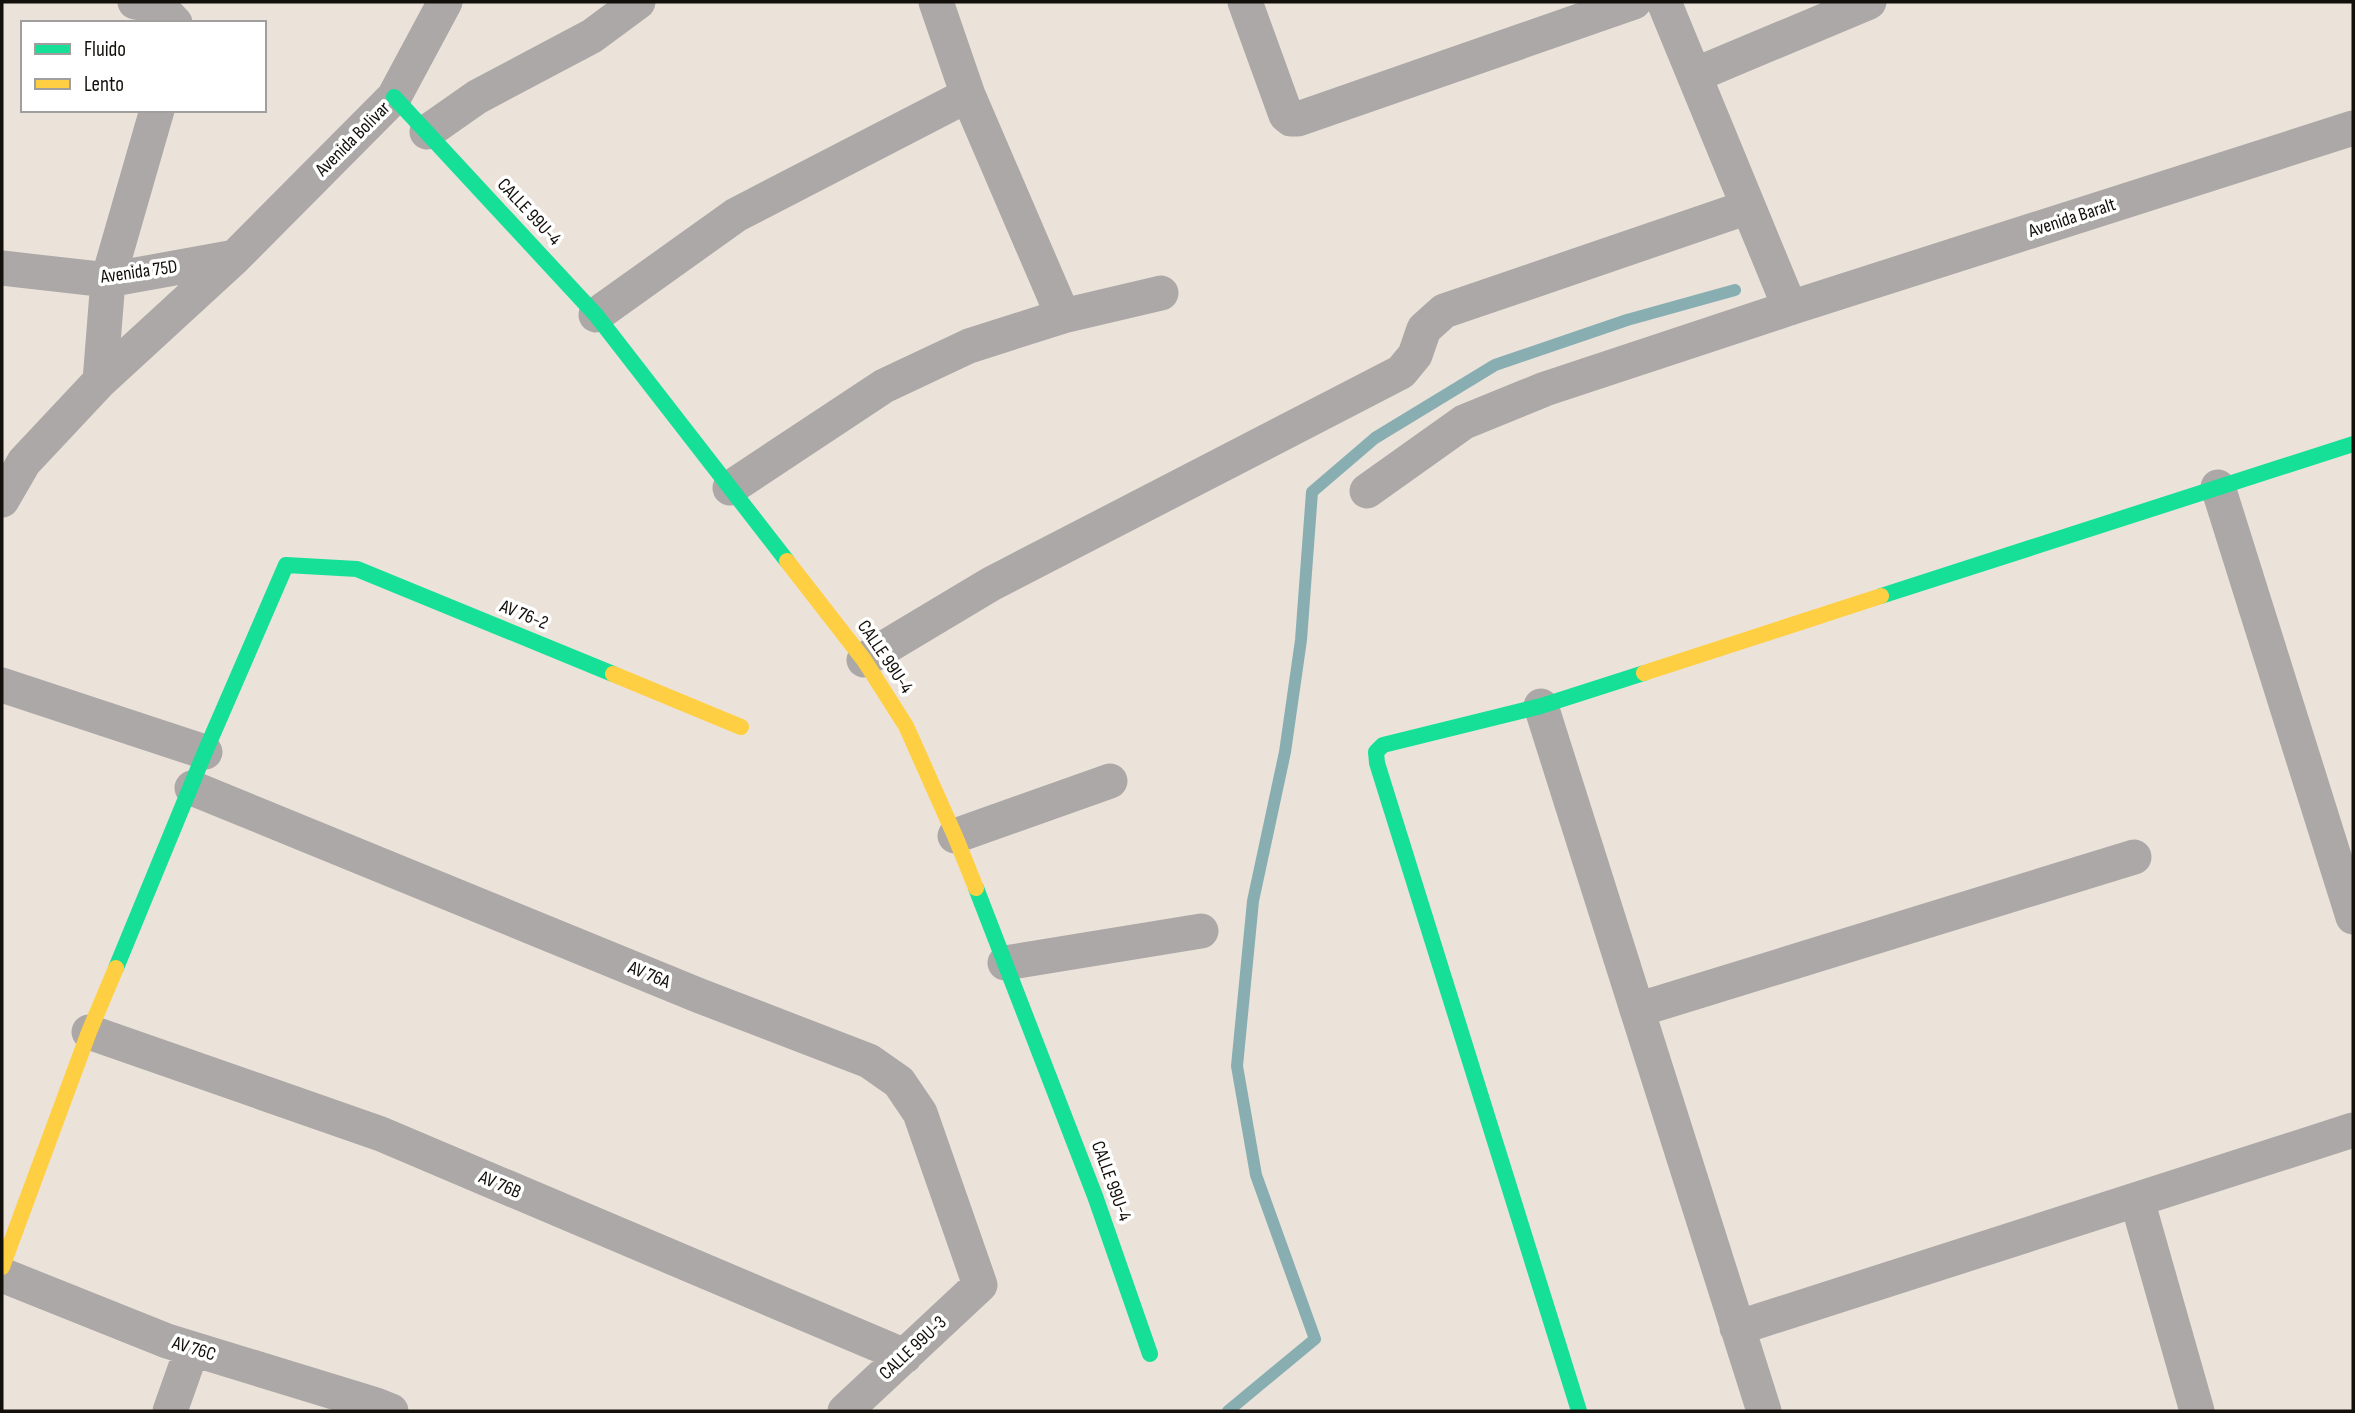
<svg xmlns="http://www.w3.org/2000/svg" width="2355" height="1413" font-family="'Sofia Sans Condensed',sans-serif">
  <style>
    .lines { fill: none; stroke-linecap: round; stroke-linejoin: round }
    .stream { stroke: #88aeb2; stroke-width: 12 }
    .street { stroke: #aba8a7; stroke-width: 35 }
    .fast { stroke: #16e098; stroke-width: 16 }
    .slow { stroke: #ffcf43; stroke-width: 16 }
    .labels { text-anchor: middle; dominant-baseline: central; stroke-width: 7; stroke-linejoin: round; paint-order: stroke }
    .street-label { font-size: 19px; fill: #130f0a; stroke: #fff }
  </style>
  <rect width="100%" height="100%" fill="#ebe3da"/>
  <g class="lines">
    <path class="stream" d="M 1228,1411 L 1315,1339 L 1256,1175 L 1237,1066 L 1253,901 L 1285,752 L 1301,640 L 1312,492 L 1375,438 L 1495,365 L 1627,320 L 1735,290"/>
    <path class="street" d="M 135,2 L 159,6 L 175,23
      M 936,2 L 968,95 L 1063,316
      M 1245,2 L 1286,115 L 1291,119 L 1298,119 L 1634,2
      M 1664,2 L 1790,308
      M 1695,75 L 1869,2
      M 427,132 L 477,97 L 592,36 L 638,2
      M 2,268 L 108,280 L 235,257
      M 596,315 L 736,215 L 968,95
      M 100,381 L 108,280 L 157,110
      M 2218,487 L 2353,917
      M 730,488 L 884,386 L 969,346 L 1063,316 L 1161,293
      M 1367,491 L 1464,422 L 1545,389 L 1790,308 L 2353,128
      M 2,500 L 24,462 L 100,381 L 235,257 L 394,97 L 445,2
      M 864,660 L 991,584 L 1401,372 L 1415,355 L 1424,329 L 1444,311 L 1748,207
      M 2,685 L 205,752
      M 1541,706 L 1764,1411
      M 192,788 L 700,996 L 869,1061 L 899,1082 L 920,1113 L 980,1285 L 845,1411
      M 955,836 L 1110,781
      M 1005,963 L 1201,931
      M 1637,1010 L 2134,857
      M 89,1032 L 381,1134 L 905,1356
      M 2137,1200 L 2197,1411
      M 2,1275 L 167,1341 L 376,1405 L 391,1411
      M 1737,1328 L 2353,1130
      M 170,1411 L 192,1349"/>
    <path class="fast" d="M 394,97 L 596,315 L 787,561
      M 1881,596 L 2353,444
      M 976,888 L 1095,1196 L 1150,1354
      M 116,968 L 205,752 L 286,565 L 357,569 L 613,674
      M 1579,1411 L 1377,763 L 1376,752 L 1383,745 L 1541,706 L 1644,673"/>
    <path class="slow" d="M 787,561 L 864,660 L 906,726 L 955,836 L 976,888
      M 1644,673 L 1881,596
      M 613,674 L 741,727
      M 2,1267 L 89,1032 L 116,968"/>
  </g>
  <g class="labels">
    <g class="street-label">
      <text transform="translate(353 139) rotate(-45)">Avenida Bolivar</text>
      <text transform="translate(529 212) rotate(47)">CALLE 99U-4</text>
      <text transform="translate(2072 218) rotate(-18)">Avenida Baralt</text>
      <text transform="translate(139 272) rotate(-8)">Avenida 75D</text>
      <text transform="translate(524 615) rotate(22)">AV 76-2</text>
      <text transform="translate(885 657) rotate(56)">CALLE 99U-4</text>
      <text transform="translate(649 975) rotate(22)">AV 76A</text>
      <text transform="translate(1111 1181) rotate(70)">CALLE 99U-4</text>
      <text transform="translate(500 1185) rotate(23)">AV 76B</text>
      <text transform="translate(913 1348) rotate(-43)">CALLE 99U-3</text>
      <text transform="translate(194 1349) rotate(17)">AV 76C</text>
    </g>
  </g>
  <rect width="2355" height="1413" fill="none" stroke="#130f0a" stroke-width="7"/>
  <rect x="21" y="21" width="245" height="91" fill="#ffffff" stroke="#a19f9d" stroke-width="2"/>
  <rect x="35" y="44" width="35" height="10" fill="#16e098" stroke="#a19f9d" stroke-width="2"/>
  <text x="84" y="56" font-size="21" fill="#130f0a">Fluido</text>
  <rect x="35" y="79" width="35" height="10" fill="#ffcf43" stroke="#a19f9d" stroke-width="2"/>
  <text x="84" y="91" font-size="21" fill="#130f0a">Lento</text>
</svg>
